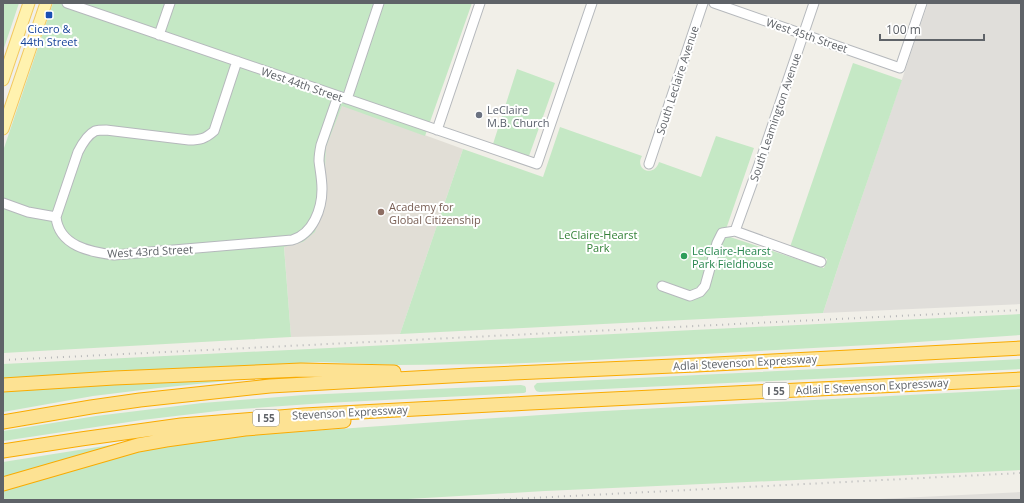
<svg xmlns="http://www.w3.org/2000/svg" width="1024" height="503" font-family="'Open Sans',sans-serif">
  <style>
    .industrial { fill: #e0deda }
    .education { fill: #e1ded6 }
    .green { fill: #c5e8c5 }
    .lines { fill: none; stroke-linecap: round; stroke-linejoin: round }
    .minor-casing { stroke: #b5b8bc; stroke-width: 11 }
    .major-casing { stroke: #f2c960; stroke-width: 13 }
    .highway-casing { stroke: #f9ab00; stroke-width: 15 }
    .minor { stroke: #fff; stroke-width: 9 }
    .major { stroke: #fff2af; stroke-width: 11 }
    .highway { stroke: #fde293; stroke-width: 13 }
    .rail { stroke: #b6b7b8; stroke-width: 2; stroke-dasharray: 1 5; stroke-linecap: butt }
    .transit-dot { fill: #1a4fb4; stroke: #fff; stroke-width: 1.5 }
    .worship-dot { fill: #6b7280; stroke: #fff; stroke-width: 1.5 }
    .education-dot { fill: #8d6e63; stroke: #fff; stroke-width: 1.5 }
    .leisure-dot { fill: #2e9e5b; stroke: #fff; stroke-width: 1.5 }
    .labels { text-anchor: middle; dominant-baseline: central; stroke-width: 4; stroke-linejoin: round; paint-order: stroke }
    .shield { fill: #fff; stroke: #8f9295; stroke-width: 1 }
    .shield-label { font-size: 10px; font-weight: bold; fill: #5f6368 }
    .transit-label { font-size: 11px; fill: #164399; stroke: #fff }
    .street-label { font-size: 11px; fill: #5f6368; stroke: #fff }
    .worship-label { font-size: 11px; fill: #5b616d; stroke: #fff; text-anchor: start }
    .education-label { font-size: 11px; fill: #785e54; stroke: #fff; text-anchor: start }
    .park-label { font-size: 11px; fill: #348238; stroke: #fff }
    .leisure-label { font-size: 11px; fill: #27864d; stroke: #fff; text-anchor: start }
  </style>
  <rect width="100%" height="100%" fill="#f1efe8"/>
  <path class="industrial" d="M 928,3 L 1021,3 L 1021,304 L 823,313 L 839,264 Z
    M 1021,492 L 1021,500 L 859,500 L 982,494 Z"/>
  <path class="education" d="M 342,105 L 463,149 L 400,334 L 291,337 L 284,246 L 303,242 L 327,192 L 325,169 L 326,147 Z"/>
  <path class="green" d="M 3,3 L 19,3 L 3,51 Z
    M 53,3 L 472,3 L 425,136 L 342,106 L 326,147 L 325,169 L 327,192 L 315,232 L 303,242 L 284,247 L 291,337 L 3,353 L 3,151 Z
    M 853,63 L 902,80 L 839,264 L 823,313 L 400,334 L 463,149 L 543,177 L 560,127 L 642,156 C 634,170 654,178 659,162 L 701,177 L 716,136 L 754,148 L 724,235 L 824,268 L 827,259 L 790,247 Z
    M 517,69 L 555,83 L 529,156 L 493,144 Z
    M 1021,314 L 1021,335 L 888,344 L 574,361 L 500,364 L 398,365 L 320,362 L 161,370 L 3,380 L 3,364 Z
    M 1021,359 L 1021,369 L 541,392 C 537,392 535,391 534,386 L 537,383 Z
    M 277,376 L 158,388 L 93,396 L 3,412 L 3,391 L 90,383 Z
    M 521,385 L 525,386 L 526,388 L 526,392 L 524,393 L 325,403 L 226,410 L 142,420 L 3,441 L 3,431 L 96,416 L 202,403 L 304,395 Z
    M 1021,389 L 1021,470 L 545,491 L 391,500 L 3,500 L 3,490 L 136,450 L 196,442 L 253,435 L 466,420 L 585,412 Z
    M 136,441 L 3,478 L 3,462 Z"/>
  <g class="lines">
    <g class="minor-casing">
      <path id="minor" d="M 67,3 L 537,164 L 592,3
        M 714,3 L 900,68 L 922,3
        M 159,35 L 170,3
        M 237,61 L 214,131 C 205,139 200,140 189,140 L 106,130 C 103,130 98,130 95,131 C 87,135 82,144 78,152 L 56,217 C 59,246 90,252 114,255 L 292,240 C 313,234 322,209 322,189 C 322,179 320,170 319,161 C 319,156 320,150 321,145 L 338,96
        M 347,99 L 379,3
        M 437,130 L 480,3
        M 649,164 L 703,3
        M 3,203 L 28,212 L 56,217
        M 735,231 L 762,156 L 814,3
        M 735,231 L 821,262
        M 662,286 L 690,296 L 700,292 L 705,286 L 717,243 L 722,233 L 735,231"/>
    </g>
    <g class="major-casing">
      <path id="major" d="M 3,80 L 29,3
        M 3,129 L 46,3"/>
    </g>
    <g class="highway-casing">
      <path id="highway" d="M 3,385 L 114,378 L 301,370 L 394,372
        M 3,422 L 91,407 L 140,400 L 270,386 L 469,375 L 696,365 L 1021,348
        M 3,451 L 81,439 L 181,425 L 304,415 L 530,403 L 1021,379
        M 3,484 L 138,445 L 166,440 L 245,429 L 344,421"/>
    </g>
    <use href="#minor" class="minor"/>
    <use href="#major" class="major"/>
    <use href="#highway" class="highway"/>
    <path class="rail" d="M 3,360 L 1021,310
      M 492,500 L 1021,473"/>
  </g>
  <rect class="transit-dot" x="45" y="11" width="8" height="8" rx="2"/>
  <circle class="worship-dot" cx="479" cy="115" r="4"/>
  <circle class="education-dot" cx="381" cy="212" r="4"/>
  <circle class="leisure-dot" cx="684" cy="256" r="4"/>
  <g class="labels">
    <g class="shield">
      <rect x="763" y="383" width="26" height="16" rx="3"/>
      <rect x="253" y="410" width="26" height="16" rx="3"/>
    </g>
    <g class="shield-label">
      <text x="776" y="391">I 55</text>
      <text x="266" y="418">I 55</text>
    </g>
    <g class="transit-label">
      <text x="49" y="28">Cicero &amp;<tspan x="49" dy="13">44th Street</tspan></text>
    </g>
    <g class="street-label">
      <text transform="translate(807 35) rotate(19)">West 45th Street</text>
      <text transform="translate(677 80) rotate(-72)">South Leclaire Avenue</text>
      <text transform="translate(302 84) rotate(19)">West 44th Street</text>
      <text transform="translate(775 117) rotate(-71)">South Leamington Avenue</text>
      <text transform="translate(150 251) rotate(-3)">West 43rd Street</text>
      <text transform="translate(745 362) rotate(-3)">Adlai Stevenson Expressway</text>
      <text transform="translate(872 386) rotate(-3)">Adlai E Stevenson Expressway</text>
      <text transform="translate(350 412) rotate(-3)">Stevenson Expressway</text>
    </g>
    <g class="worship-label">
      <text x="487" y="109">LeClaire<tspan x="487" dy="13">M.B. Church</tspan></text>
    </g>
    <g class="education-label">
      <text x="389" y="206">Academy for<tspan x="389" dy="13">Global Citizenship</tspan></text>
    </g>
    <g class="park-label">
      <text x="598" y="234">LeClaire-Hearst<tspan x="598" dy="13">Park</tspan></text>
    </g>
    <g class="leisure-label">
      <text x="692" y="250">LeClaire-Hearst<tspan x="692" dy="13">Park Fieldhouse</tspan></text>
    </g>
  </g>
  <rect width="1024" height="503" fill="none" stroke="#5f6368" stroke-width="8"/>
  <path d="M880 34v6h104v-6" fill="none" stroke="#5f6368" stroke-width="2"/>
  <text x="886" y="34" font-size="12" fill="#5f6368" stroke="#ffffff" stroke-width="3" paint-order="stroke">100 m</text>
</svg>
